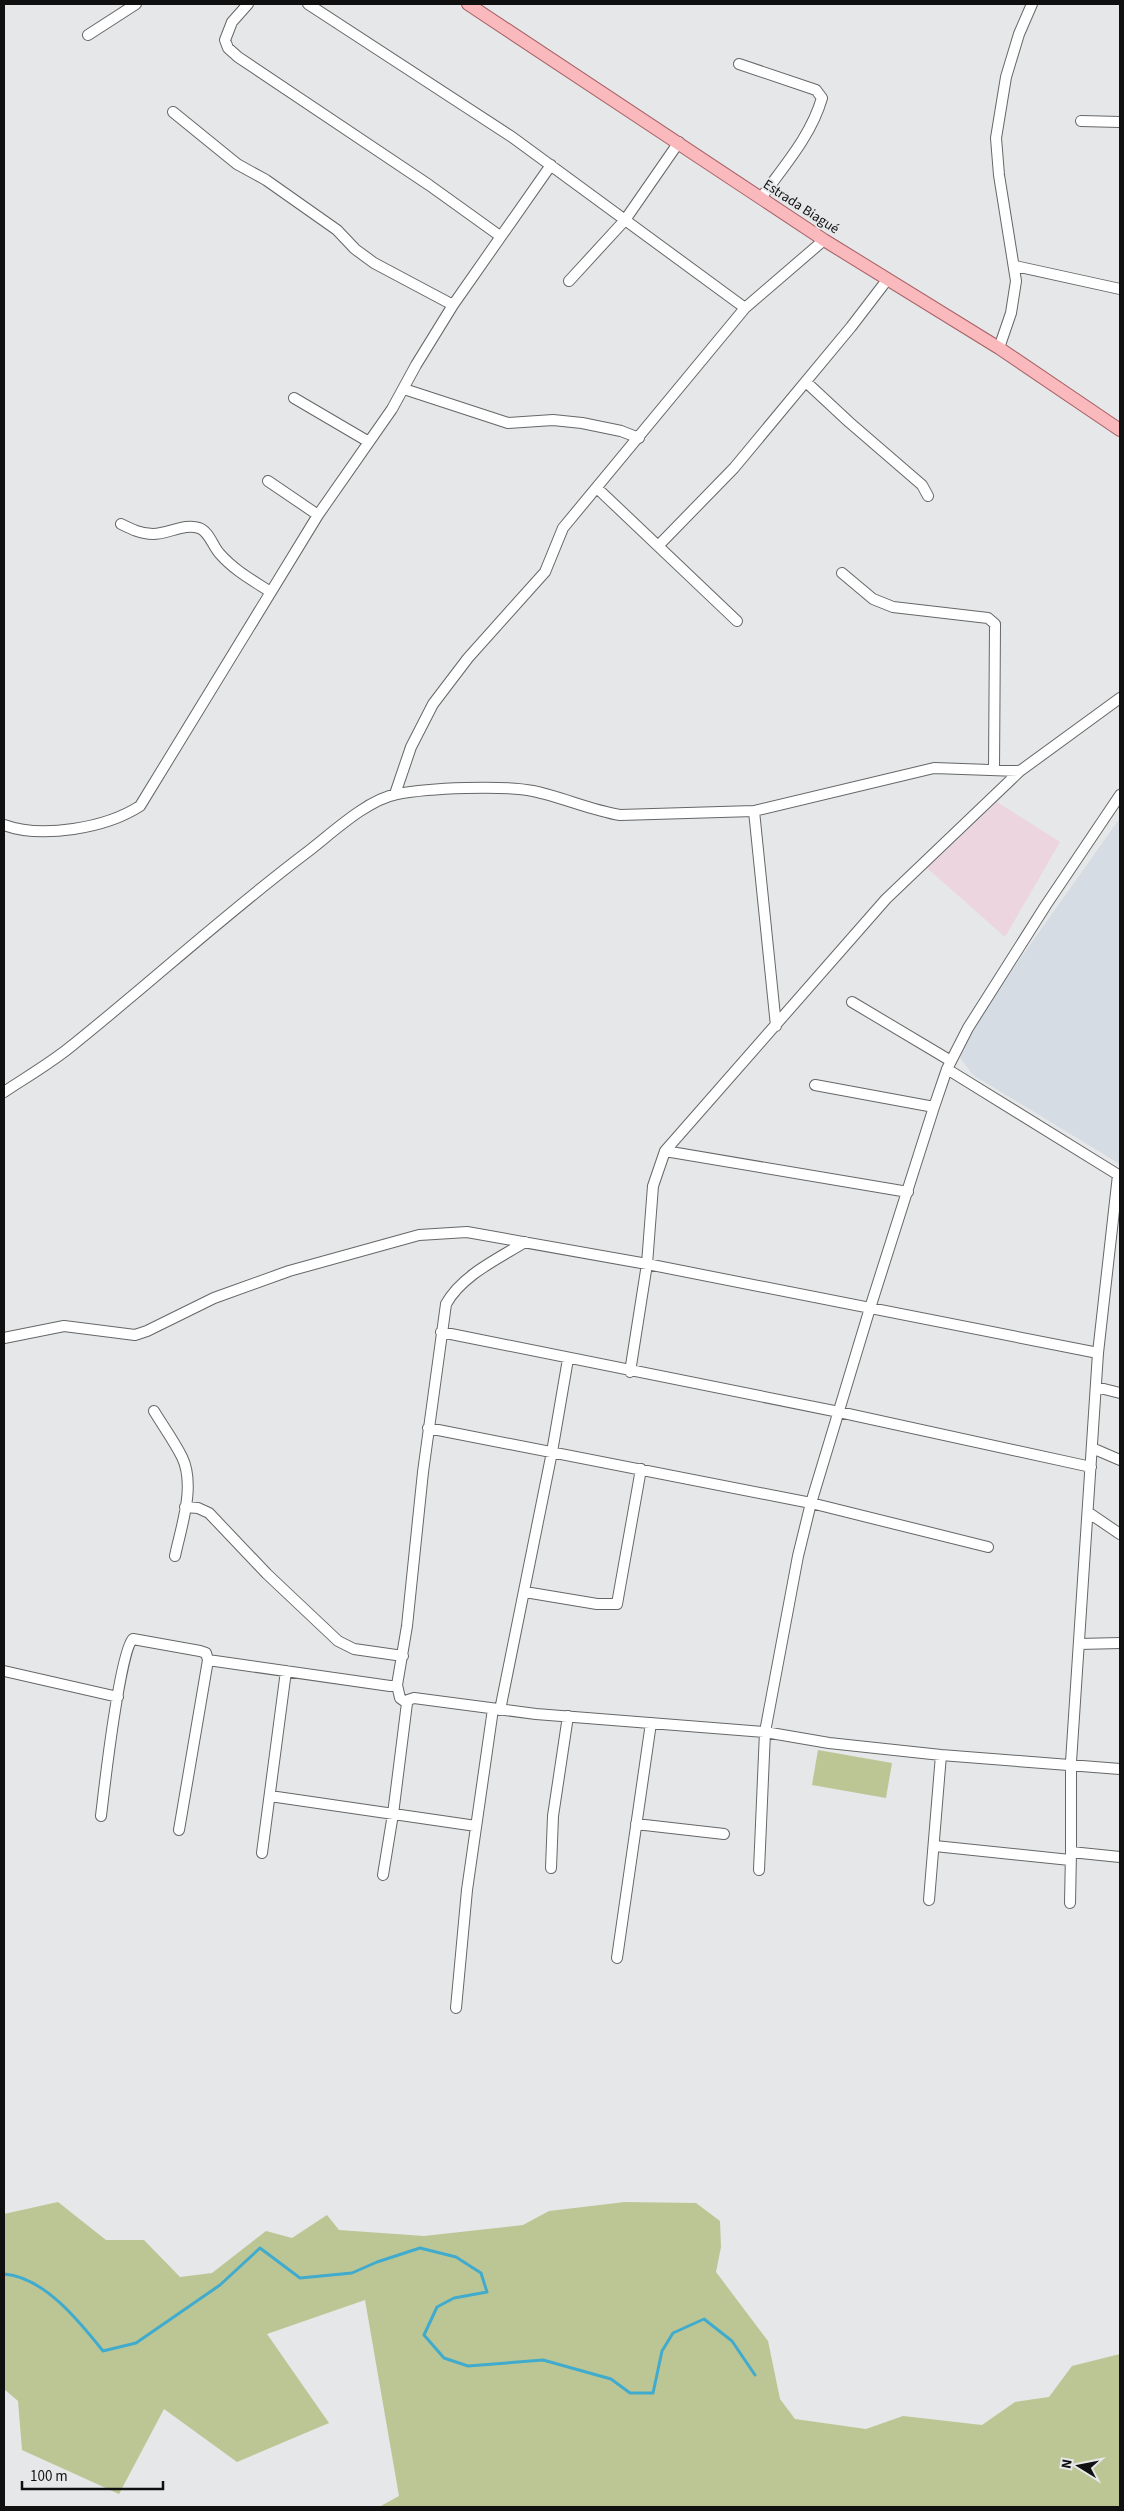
<svg xmlns="http://www.w3.org/2000/svg" width="1124" height="2511" font-family="'Source Sans 3',sans-serif">
  <style>
    .commercial { fill: #edd5df }
    .built { fill: #d5dce3 }
    .green { fill: #bcc694 }
    .lines { fill: none; stroke-linecap: round; stroke-linejoin: round }
    .stream { stroke: #41abce; stroke-width: 3 }
    .minor-casing { stroke: #656768; stroke-width: 12 }
    .major-casing { stroke: #a65f64; stroke-width: 14 }
    .minor { stroke: #fff; stroke-width: 10 }
    .major { stroke: #fab9bd; stroke-width: 12 }
    .labels { text-anchor: middle; dominant-baseline: central; stroke-width: 4; stroke-linejoin: round; paint-order: stroke }
    .street-label { font-size: 14px; fill: #101011; stroke: #e5e7e8 }
  </style>
  <rect width="100%" height="100%" fill="#e5e7e8"/>
  <path class="commercial" d="M 997,802 L 1060,842 L 1005,937 L 927,868 Z"/>
  <path class="built" d="M 1120,818 L 1120,1164 L 973,1075 L 955,1051 Z"/>
  <path class="green" d="M 818,1750 L 892,1763 L 886,1798 L 812,1785 Z
    M 58,2202 L 106,2240 L 144,2240 L 180,2277 L 212,2273 L 266,2231 L 292,2238 L 327,2215 L 339,2230 L 424,2236 L 523,2225 L 549,2211 L 625,2202 L 696,2203 L 720,2221 L 721,2247 L 716,2272 L 768,2341 L 780,2399 L 795,2419 L 866,2429 L 903,2416 L 982,2425 L 1015,2402 L 1049,2397 L 1072,2366 L 1120,2354 L 1120,2507 L 379,2507 L 399,2496 L 365,2300 L 267,2334 L 329,2423 L 237,2462 L 164,2409 L 119,2494 L 22,2450 L 18,2401 L 4,2389 L 4,2214 Z"/>
  <g class="lines">
    <path class="stream" d="M 4,2274 C 44,2277 79,2321 103,2351 L 136,2343 L 220,2285 L 260,2248 L 300,2278 L 352,2273 L 377,2262 L 420,2248 L 456,2257 L 481,2273 L 487,2292 L 454,2298 L 437,2307 L 424,2335 L 444,2358 L 468,2366 L 543,2360 L 611,2379 L 630,2393 L 653,2393 L 662,2351 L 673,2333 L 704,2319 L 732,2341 L 755,2375"/>
    <g class="minor-casing">
      <path id="minor" d="M 248,4 L 232,22 L 225,40 L 228,48 L 238,57 L 429,185 L 500,236
        M 308,4 L 512,137 L 745,308
        M 88,35 L 136,4
        M 739,64 L 816,90 L 822,98 C 811,136 784,166 761,198
        M 173,112 L 237,164 L 266,180 L 337,230 L 355,249 L 374,263 L 453,305
        M 1081,121 L 1120,122
        M 1015,266 L 1120,289
        M 569,281 L 625,220 L 679,142
        M 999,348 L 1011,313 L 1016,281 L 999,175 L 996,138 L 1006,77 L 1019,34 L 1032,4
        M 806,382 L 849,422 L 922,485 L 928,496
        M 404,389 L 508,423 L 553,420 L 582,423 L 621,431 L 639,438
        M 294,398 L 369,442
        M 268,481 L 318,515
        M 597,488 L 737,621
        M 121,524 C 131,529 141,534 153,534 C 168,534 185,523 199,528 C 209,531 213,547 220,554 C 234,570 252,580 269,591
        M 658,546 L 734,468 L 851,327 L 887,280
        M 842,573 L 873,599 L 893,607 L 988,618 L 995,624 L 994,770
        M 395,794 L 411,747 L 433,704 L 468,658 L 545,572 L 563,528 L 745,308 L 824,240
        M 754,811 L 776,1026
        M 4,825 C 42,839 106,828 140,806 L 318,515 L 392,409 L 416,365 L 453,305 L 551,165
        M 852,1002 L 951,1061
        M 947,1069 L 1120,1176
        M 815,1085 L 934,1107
        M 4,1092 C 25,1078 49,1064 69,1048 C 149,984 224,915 306,853 C 331,834 366,800 397,794 C 429,788 502,785 533,791 C 562,797 590,810 620,815 L 754,811 L 934,768 L 1020,771
        M 665,1151 L 908,1192
        M 441,1332 L 839,1412 L 1091,1467
        M 4,1338 L 64,1326 L 135,1335 L 147,1331 L 214,1298 L 289,1271 L 419,1235 L 467,1232 L 647,1264 L 1098,1353
        M 630,1372 L 647,1264 L 653,1186 L 665,1151 L 886,899 L 1020,771 L 1120,698
        M 1096,1387 L 1120,1393
        M 154,1411 C 163,1426 174,1441 182,1457 C 196,1486 181,1527 175,1556
        M 428,1428 L 811,1503 L 988,1547
        M 1092,1448 L 1120,1460
        M 185,1507 L 198,1508 L 209,1513 L 267,1574 L 338,1641 L 354,1649 L 403,1656
        M 1089,1513 L 1120,1534
        M 525,1592 L 597,1604 L 617,1604 L 641,1469
        M 1079,1644 L 1120,1643
        M 4,1671 L 118,1697
        M 407,1703 L 400,1698 L 397,1685 L 407,1626 L 423,1472 L 446,1304 C 462,1275 498,1259 525,1242
        M 500,1710 L 552,1452 L 568,1359
        M 270,1796 L 476,1826
        M 101,1816 C 104,1790 120,1649 133,1639 L 200,1651 L 206,1653 L 208,1660 L 390,1686 L 397,1685
        M 636,1824 L 724,1834
        M 179,1830 L 208,1660
        M 935,1846 L 1070,1860
        M 1071,1852 L 1071,1762 L 1098,1353 L 1118,1175
        M 262,1853 L 286,1671
        M 551,1868 L 553,1816 L 568,1716
        M 759,1870 L 765,1732 L 798,1556 L 811,1503 L 870,1308 L 934,1107 L 947,1069 L 968,1028 L 1046,905 L 1120,795
        M 383,1875 L 393,1814 L 407,1703 L 408,1700 L 414,1698 L 536,1714 L 765,1732 L 829,1743 L 941,1755 L 1120,1769
        M 929,1900 L 941,1755
        M 1070,1903 L 1071,1852 L 1120,1857
        M 617,1958 L 651,1723
        M 456,2008 L 467,1890 L 493,1709"/>
    </g>
    <g class="major-casing">
      <path id="major" d="M 468,4 L 824,240 L 999,348 L 1120,430"/>
    </g>
    <use href="#minor" class="minor"/>
    <use href="#major" class="major"/>
  </g>
  <g class="labels">
    <g class="street-label">
      <text transform="translate(801 207) rotate(33)">Estrada Biagué</text>
    </g>
  </g>
  <rect width="1124" height="2511" fill="none" stroke="#101011" stroke-width="10"/>
  <g transform="translate(1079 2466) rotate(280)" stroke="#e5e7e8" stroke-width="4" paint-order="stroke">
  <path d="M0-4L9 19L0 12L-9 19Z" fill="#101011"/>
  <text y="-8" font-size="14" font-weight="bold" text-anchor="middle" fill="#101011">N</text>
  </g>
  <path d="M22 2481v8h141v-8" fill="none" stroke="#101011" stroke-width="2.5"/>
  <text x="30" y="2481" font-size="15" fill="#101011" stroke="#e5e7e8" stroke-width="4" paint-order="stroke">100 m</text>
</svg>
